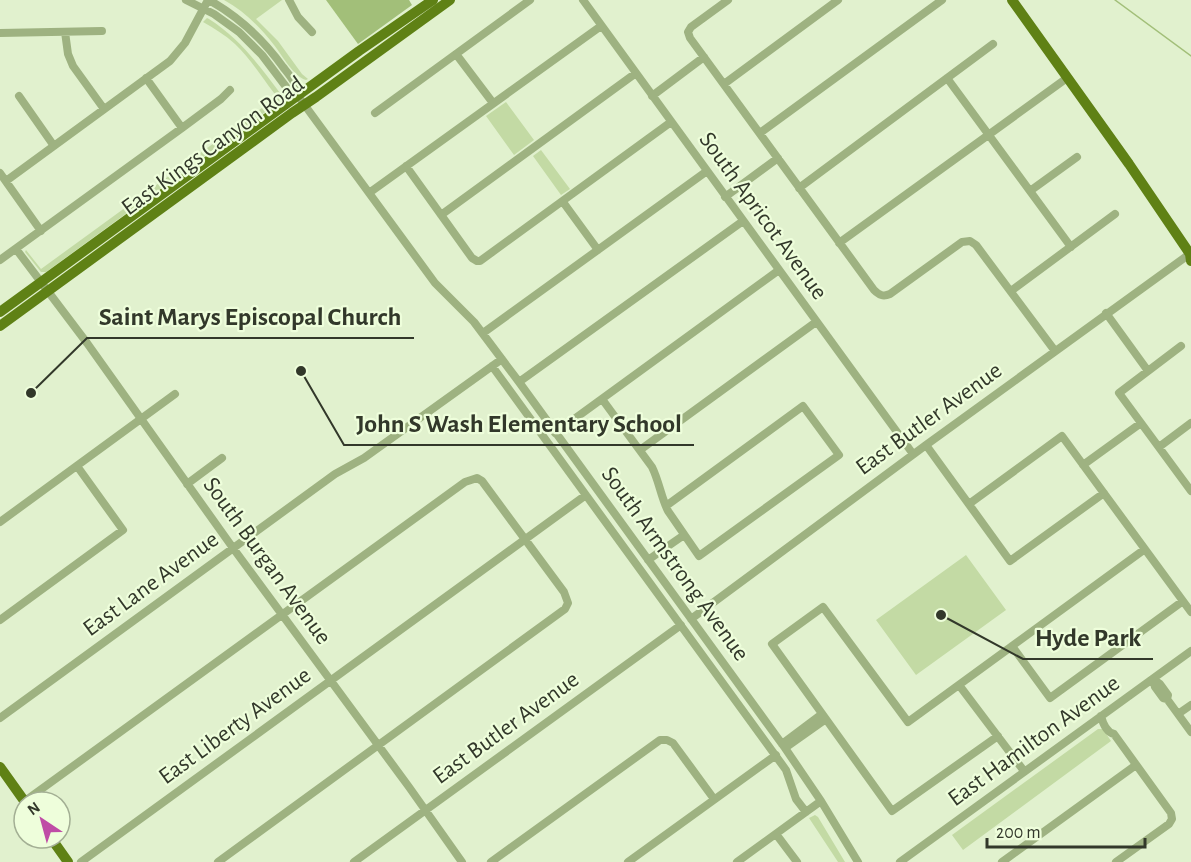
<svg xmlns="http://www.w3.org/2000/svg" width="1191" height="862" font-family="'Alegreya Sans',sans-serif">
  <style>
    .green { fill: #c3daa4 }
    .water { fill: #a2bf79 }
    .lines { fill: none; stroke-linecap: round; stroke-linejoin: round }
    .stream { stroke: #a2bf79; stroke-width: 1.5 }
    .minor { stroke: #9eb281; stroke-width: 8 }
    .major { stroke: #5f8115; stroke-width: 10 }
    .labels { text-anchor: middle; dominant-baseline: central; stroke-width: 4.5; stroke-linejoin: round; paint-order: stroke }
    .street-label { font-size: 24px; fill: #32382a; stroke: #eefedb }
    .leader { fill: none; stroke: #32382a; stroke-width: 2 }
    .callout-dot { fill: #32382a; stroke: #eefedb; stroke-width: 2 }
    .callout-label { font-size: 26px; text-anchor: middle; font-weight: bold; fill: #32382a; stroke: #eefedb; stroke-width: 4.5; stroke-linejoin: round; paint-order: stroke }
  </style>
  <rect width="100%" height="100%" fill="#e1f1ce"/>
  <path class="green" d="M 224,0 L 282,0 L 256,19 L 278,41 L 302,74 L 308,79 L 306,80 C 294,77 282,55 274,45 C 260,27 244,11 224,0 Z
    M 207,18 L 209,19 C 239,38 259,65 280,93 L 280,98 L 279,102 L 46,272 L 41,272 L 25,252 L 26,250 L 41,269 L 273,100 L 274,93 C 261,76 250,58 235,44 C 225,35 214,28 203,22 Z
    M 506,102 L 534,140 L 514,155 L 486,116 Z
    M 541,150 L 570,189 L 561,195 L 533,156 Z
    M 966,555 L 1006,610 L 916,675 L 876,620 Z
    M 1098,729 L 1103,729 L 1111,741 L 963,850 L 952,835 Z
    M 815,815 L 818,817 L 845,862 L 838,862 L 809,818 Z"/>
  <path class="water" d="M 326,0 L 409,0 L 412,5 L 358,44 Z"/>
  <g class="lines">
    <path class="stream" d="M 1115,0 L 1191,56"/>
    <path class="minor" d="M 186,0 L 214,14 L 239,32 L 262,55 L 290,92 L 298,96 L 435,283 L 474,322 L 519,382 L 785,748 L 821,801 L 858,862
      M 209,0 C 239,17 263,39 283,67 C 291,77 296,82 298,96
      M 289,0 L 298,17 L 312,32
      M 583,0 L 913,454
      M 728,0 L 691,27 L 688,32 L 690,38 L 874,290 C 879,295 883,297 890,294 L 962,242 L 970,241 L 976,245 L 1055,351
      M 65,32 L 68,54 L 73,66 L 104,109
      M 0,33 L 102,31
      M 456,54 L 493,103
      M 146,78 L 182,128
      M 947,78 L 1071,247
      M 724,84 L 838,0
      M 19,96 L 54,146
      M 652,96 L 704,57
      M 375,113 L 530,0
      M 760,133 L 942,0
      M 406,166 L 472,258 L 477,261 L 480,261 L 671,122
      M 0,173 L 41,231
      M 6,181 L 170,61 L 185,43 L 208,0
      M 799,188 L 993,44
      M 1030,191 L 1077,157
      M 369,193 L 601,26
      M 725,197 L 778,158
      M 563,202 L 598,250
      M 441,215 L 636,73
      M 839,243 L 1067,78
      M 16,249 L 87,343 L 233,548 L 409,787 L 462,862
      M 0,260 L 182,128 L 221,99 L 230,90
      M 1011,291 L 1115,214
      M 1106,313 L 1148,371
      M 483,333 L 707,171
      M 1181,346 L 1119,393 L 1191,491
      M 492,366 L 786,770 L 796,799 L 806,812
      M 519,382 L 743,221
      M 602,399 L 652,467 C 659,481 661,497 668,511 L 699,556 L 839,455 L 803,406 L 666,506
      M 555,433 L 779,270
      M 926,445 L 1010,561 L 1104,493
      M 1159,447 L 1191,423
      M 640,450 L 816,322
      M 1083,465 L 1141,423
      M 187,484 L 222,458
      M 969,504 L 1062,436 L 1191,612
      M 0,522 L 175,394
      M 648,560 L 684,535
      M 691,619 L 926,445 L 1191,253
      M 0,620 L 123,530 L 77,466
      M 1012,646 L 1050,698 L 1183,601
      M 1153,679 L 1160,684 L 1168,695 L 1167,699 L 1191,732
      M 1153,679 L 1155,687 L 1163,698 L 1167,699
      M 959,685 L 1024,771
      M 1178,714 L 1191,705
      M 1101,716 C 1103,724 1106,732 1114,734 L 1171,813 L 1172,819 L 1169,824 L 1116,862
      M 0,718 L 335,474 L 364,458 L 502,359
      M 998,736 L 892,811 L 772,644 L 823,607 L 908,722 L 1145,549
      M 782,744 L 822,714
      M 785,748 L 826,719
      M 25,801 L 465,482 L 477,478 L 482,481 L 564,592 L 568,603 L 565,609 L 218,862
      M 776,834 L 797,862
      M 81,862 L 586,495
      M 354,862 L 681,625
      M 491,862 L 660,740 L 667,740 L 673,743 L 714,799
      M 628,862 L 776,755
      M 737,862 L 821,801
      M 900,862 L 1191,651
      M 1002,862 L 1136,765"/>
    <path class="major" d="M 1012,0 L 1129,164 L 1190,254 L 1191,261
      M 0,312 L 359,51 L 433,0
      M 0,326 L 292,113 L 316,97 L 450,0
      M 0,767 L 25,802
      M 51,838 L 68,862"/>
  </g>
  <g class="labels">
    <g class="street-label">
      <text transform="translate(213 146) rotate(-36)">East Kings Canyon Road</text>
      <text transform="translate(763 216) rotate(54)">South Apricot Avenue</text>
      <text transform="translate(929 419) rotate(-36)">East Butler Avenue</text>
      <text transform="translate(267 561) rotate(54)">South Burgan Avenue</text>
      <text transform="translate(675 564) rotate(54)">South Armstrong Avenue</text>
      <text transform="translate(151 584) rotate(-36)">East Lane Avenue</text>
      <text transform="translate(235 726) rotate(-36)">East Liberty Avenue</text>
      <text transform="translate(506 728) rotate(-36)">East Butler Avenue</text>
      <text transform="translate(1034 741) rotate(-36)">East Hamilton Avenue</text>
    </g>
  </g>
  <path class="leader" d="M31 393L87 338H414M301 371L344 445H694M941 615L1023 659H1153"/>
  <g class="callout-dot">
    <circle cx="31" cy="393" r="6"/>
    <circle cx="301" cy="371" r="6"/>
    <circle cx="941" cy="615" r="6"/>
  </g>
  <g class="callout-label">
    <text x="250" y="325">Saint Marys Episcopal Church</text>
    <text x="519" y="432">John S Wash Elementary School</text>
    <text x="1088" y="646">Hyde Park</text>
  </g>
  <g transform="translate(42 820) rotate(324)"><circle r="28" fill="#eefedb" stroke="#a3af94" stroke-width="1.5"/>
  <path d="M0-4.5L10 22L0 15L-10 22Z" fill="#bf4ca6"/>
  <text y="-9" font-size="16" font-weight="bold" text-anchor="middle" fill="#32382a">N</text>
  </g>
  <path d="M987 838v9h158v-9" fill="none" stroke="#32382a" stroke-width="3"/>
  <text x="996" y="838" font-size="18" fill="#32382a" stroke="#eefedb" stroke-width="4.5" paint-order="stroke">200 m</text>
</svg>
